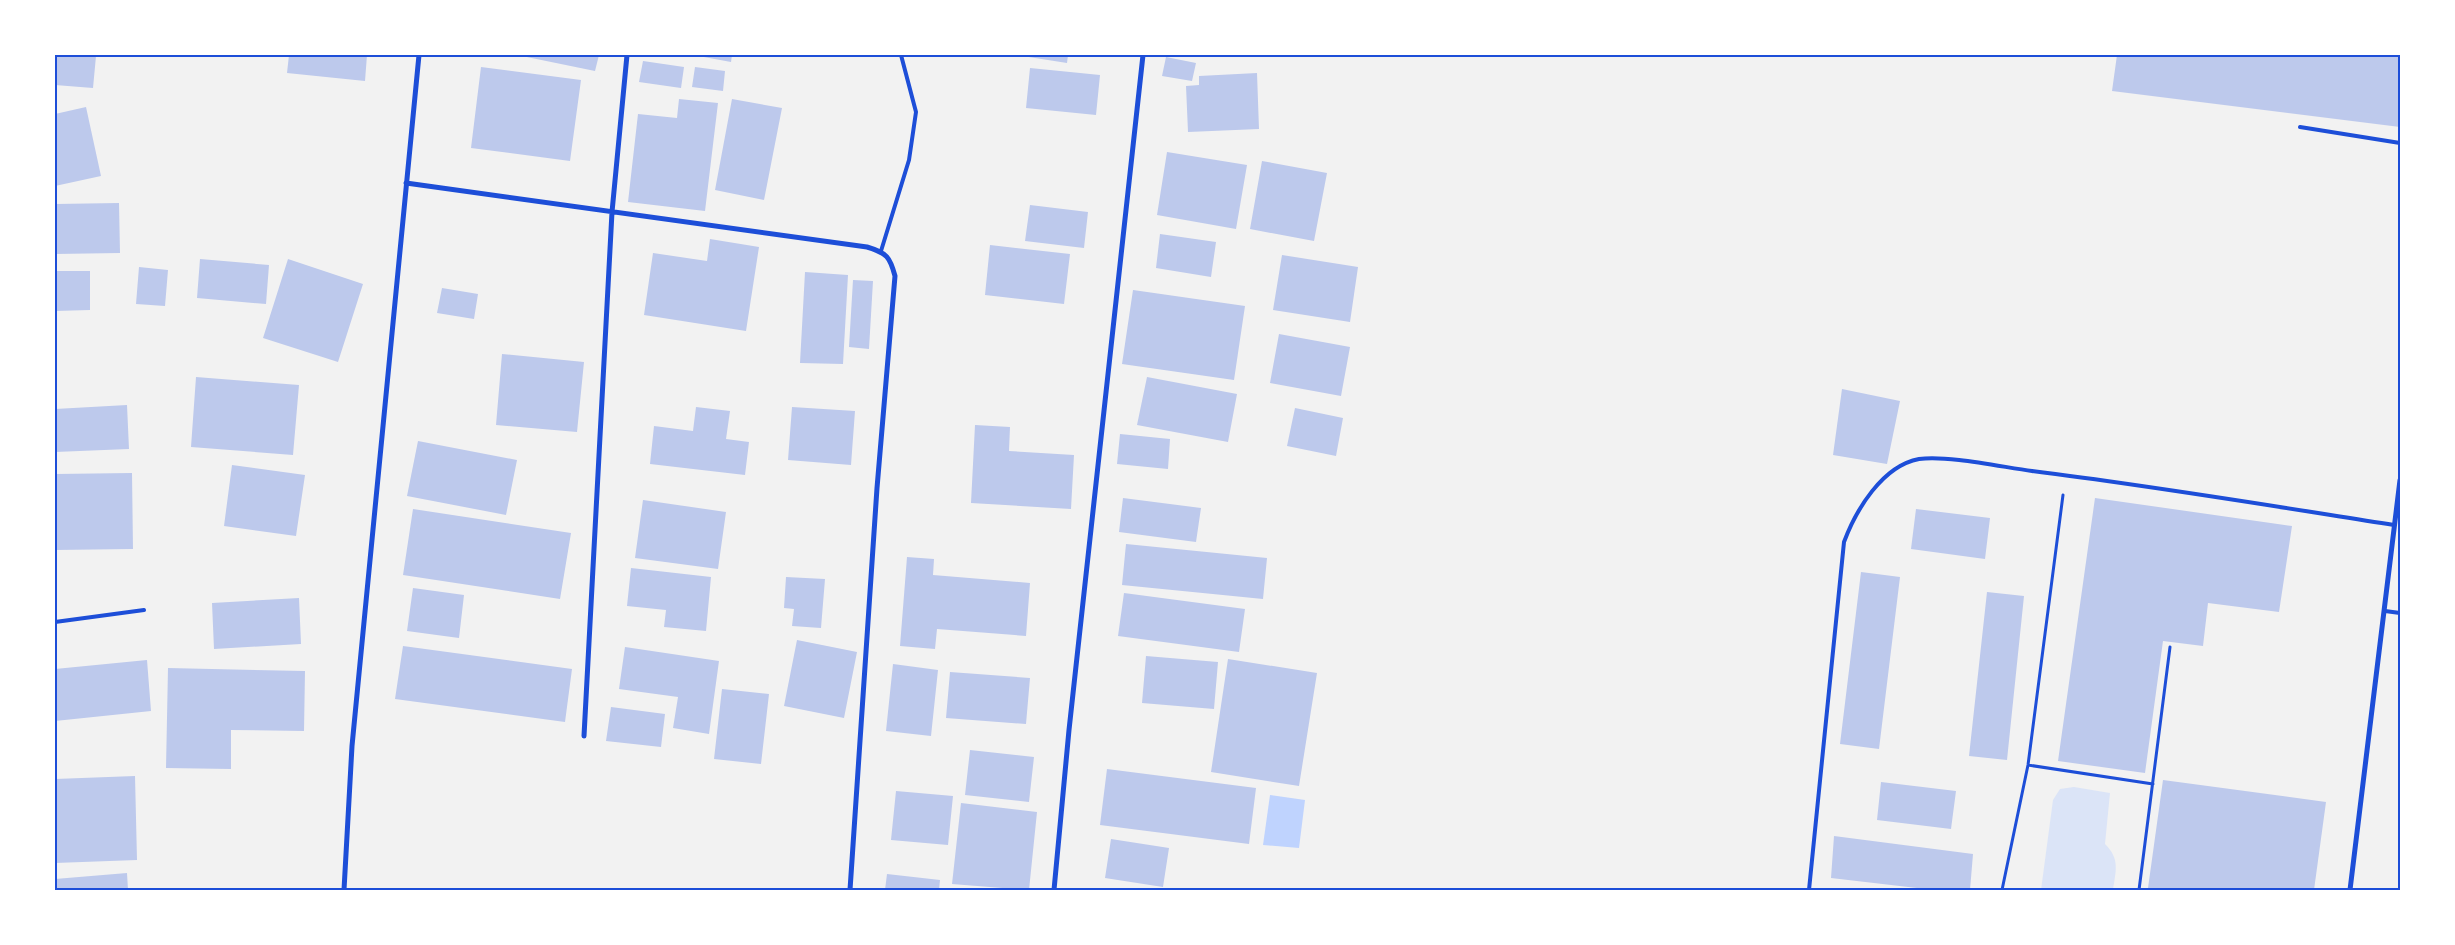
<svg xmlns="http://www.w3.org/2000/svg" width="2455" height="945" font-family="Arial,sans-serif">
  <style>
    .green { fill: #dbe4f7 }
    .water { fill: #bfd3fe }
    .building { fill: #bdc9ec }
    .lines { fill: none; stroke-linecap: round; stroke-linejoin: round }
    .path { stroke: #1d4ed8; stroke-width: 3 }
    .service { stroke: #1d4ed8; stroke-width: 4 }
    .minor { stroke: #1d4ed8; stroke-width: 5 }
    .neatline { fill: none; stroke: #1d4ed8; stroke-width: 2 }
  </style>
  <rect width="100%" height="100%" fill="#f2f2f2"/>
  <path class="green" d="M 2074,787 L 2110,793 L 2105,844 C 2120,859 2116,870 2113,890 L 2041,890 L 2053,800 L 2060,789 Z"/>
  <path class="water" d="M 1270,795 L 1305,800 L 1299,848 L 1263,845 Z"/>
  <path class="building" d="M 55,55 L 96,56 L 93,88 L 55,85 Z
    M 289,55 L 367,55 L 365,81 L 287,73 Z
    M 517,55 L 599,55 L 595,71 Z
    M 693,55 L 732,55 L 731,62 Z
    M 1016,55 L 1068,55 L 1067,63 Z
    M 2117,55 L 2400,55 L 2400,127 L 2112,91 Z
    M 1166,57 L 1196,63 L 1192,81 L 1162,76 Z
    M 643,61 L 684,67 L 681,88 L 639,82 Z
    M 481,67 L 581,80 L 570,161 L 471,148 Z
    M 695,67 L 725,71 L 723,91 L 692,87 Z
    M 1030,68 L 1100,75 L 1096,115 L 1026,108 Z
    M 1257,73 L 1259,129 L 1188,132 L 1186,86 L 1199,85 L 1199,76 Z
    M 679,99 L 718,103 L 705,211 L 628,202 L 638,114 L 677,118 Z
    M 732,99 L 782,108 L 764,200 L 715,190 Z
    M 86,107 L 101,176 L 55,186 L 55,114 Z
    M 1167,152 L 1247,165 L 1236,229 L 1157,215 Z
    M 1262,161 L 1327,173 L 1314,241 L 1250,229 Z
    M 119,203 L 120,253 L 55,254 L 55,204 Z
    M 1030,205 L 1088,212 L 1084,248 L 1025,241 Z
    M 1160,234 L 1216,242 L 1211,277 L 1156,268 Z
    M 710,239 L 759,247 L 746,331 L 644,315 L 653,253 L 707,261 Z
    M 990,245 L 1070,254 L 1064,304 L 985,295 Z
    M 1282,255 L 1358,267 L 1350,322 L 1273,310 Z
    M 200,259 L 269,265 L 266,304 L 197,298 Z
    M 288,259 L 363,284 L 338,362 L 263,338 Z
    M 139,267 L 168,270 L 165,306 L 136,304 Z
    M 55,271 L 90,271 L 90,310 L 55,311 Z
    M 805,272 L 848,275 L 843,364 L 800,363 Z
    M 853,280 L 873,281 L 869,349 L 849,347 Z
    M 442,288 L 478,294 L 474,319 L 437,313 Z
    M 1133,290 L 1245,306 L 1234,380 L 1122,364 Z
    M 1279,334 L 1350,347 L 1341,396 L 1270,383 Z
    M 502,354 L 584,362 L 577,432 L 496,425 Z
    M 196,377 L 299,385 L 293,455 L 191,447 Z
    M 1147,377 L 1237,394 L 1228,442 L 1137,425 Z
    M 1842,389 L 1900,401 L 1887,464 L 1833,455 Z
    M 127,405 L 129,449 L 55,452 L 55,409 Z
    M 696,407 L 730,411 L 726,439 L 749,442 L 745,475 L 650,464 L 654,426 L 693,431 Z
    M 792,407 L 855,411 L 851,465 L 788,460 Z
    M 1295,408 L 1343,418 L 1336,456 L 1287,446 Z
    M 975,425 L 1010,427 L 1009,451 L 1074,455 L 1071,509 L 971,503 Z
    M 1120,434 L 1170,439 L 1168,469 L 1117,464 Z
    M 418,441 L 517,460 L 506,515 L 407,496 Z
    M 232,465 L 305,475 L 296,536 L 224,526 Z
    M 132,473 L 133,549 L 55,550 L 55,474 Z
    M 1123,498 L 1201,508 L 1196,542 L 1119,532 Z
    M 2095,498 L 2292,526 L 2279,612 L 2208,603 L 2203,646 L 2163,641 L 2145,773 L 2058,761 Z
    M 643,500 L 726,512 L 718,569 L 635,558 Z
    M 413,509 L 571,533 L 560,599 L 403,575 Z
    M 1916,509 L 1990,518 L 1985,559 L 1911,549 Z
    M 1126,544 L 1267,558 L 1263,599 L 1122,585 Z
    M 907,557 L 934,559 L 933,575 L 1030,583 L 1026,636 L 937,629 L 935,649 L 900,646 Z
    M 631,568 L 711,577 L 706,631 L 664,627 L 666,610 L 627,606 Z
    M 1861,572 L 1900,577 L 1879,749 L 1840,744 Z
    M 786,577 L 825,579 L 821,628 L 792,626 L 794,609 L 784,608 Z
    M 413,588 L 464,595 L 459,638 L 407,631 Z
    M 1987,592 L 2024,596 L 2007,760 L 1969,756 Z
    M 1124,593 L 1245,609 L 1239,652 L 1118,636 Z
    M 299,598 L 301,644 L 214,649 L 212,603 Z
    M 797,640 L 857,652 L 844,718 L 784,706 Z
    M 403,646 L 572,669 L 565,722 L 395,699 Z
    M 625,647 L 719,661 L 709,734 L 673,728 L 678,697 L 619,689 Z
    M 1146,656 L 1218,662 L 1214,709 L 1142,703 Z
    M 1228,659 L 1317,673 L 1299,786 L 1211,772 Z
    M 147,660 L 151,711 L 55,721 L 55,669 Z
    M 893,664 L 938,670 L 931,736 L 886,731 Z
    M 168,668 L 305,671 L 304,731 L 231,730 L 231,769 L 166,768 Z
    M 950,672 L 1030,678 L 1026,724 L 946,718 Z
    M 722,689 L 769,694 L 761,764 L 714,759 Z
    M 611,707 L 665,714 L 661,747 L 606,741 Z
    M 970,750 L 1034,757 L 1029,802 L 965,795 Z
    M 1107,769 L 1256,788 L 1249,844 L 1100,825 Z
    M 135,776 L 137,860 L 55,863 L 55,779 Z
    M 2163,780 L 2326,802 L 2314,890 L 2163,890 L 2148,888 Z
    M 1881,782 L 1956,791 L 1951,829 L 1877,820 Z
    M 896,791 L 953,796 L 948,845 L 891,840 Z
    M 961,803 L 1037,812 L 1029,890 L 952,884 Z
    M 1834,836 L 1973,854 L 1970,890 L 1934,890 L 1831,878 Z
    M 1111,839 L 1169,848 L 1163,887 L 1105,878 Z
    M 127,873 L 128,890 L 55,890 L 55,879 Z
    M 887,874 L 940,880 L 939,890 L 885,890 Z"/>
  <g class="lines">
    <path class="path" d="M 2028,765 L 2153,784
      M 2002,890 L 2028,765 L 2063,495
      M 2139,890 L 2170,647"/>
    <path class="service" d="M 2300,127 L 2400,143
      M 881,251 L 909,160 L 916,112 L 901,55
      M 2385,611 L 2400,613
      M 55,622 L 144,610
      M 1809,890 L 1844,542 C 1856,510 1882,466 1919,459 C 1947,455 2002,467 2032,471 C 2153,486 2273,506 2394,525"/>
    <path class="minor" d="M 406,183 L 867,247 C 887,253 890,257 895,276 L 877,488 L 850,890
      M 584,736 L 612,212 L 627,55
      M 344,890 L 352,746 L 419,55
      M 1054,890 L 1069,730 L 1143,55
      M 2350,890 L 2400,480"/>
  </g>
  <rect width="2455" height="945" fill="none" stroke="#ffffff" stroke-width="112"/>
  <rect x="56" y="56" width="2343" height="833" class="neatline"/>
</svg>
